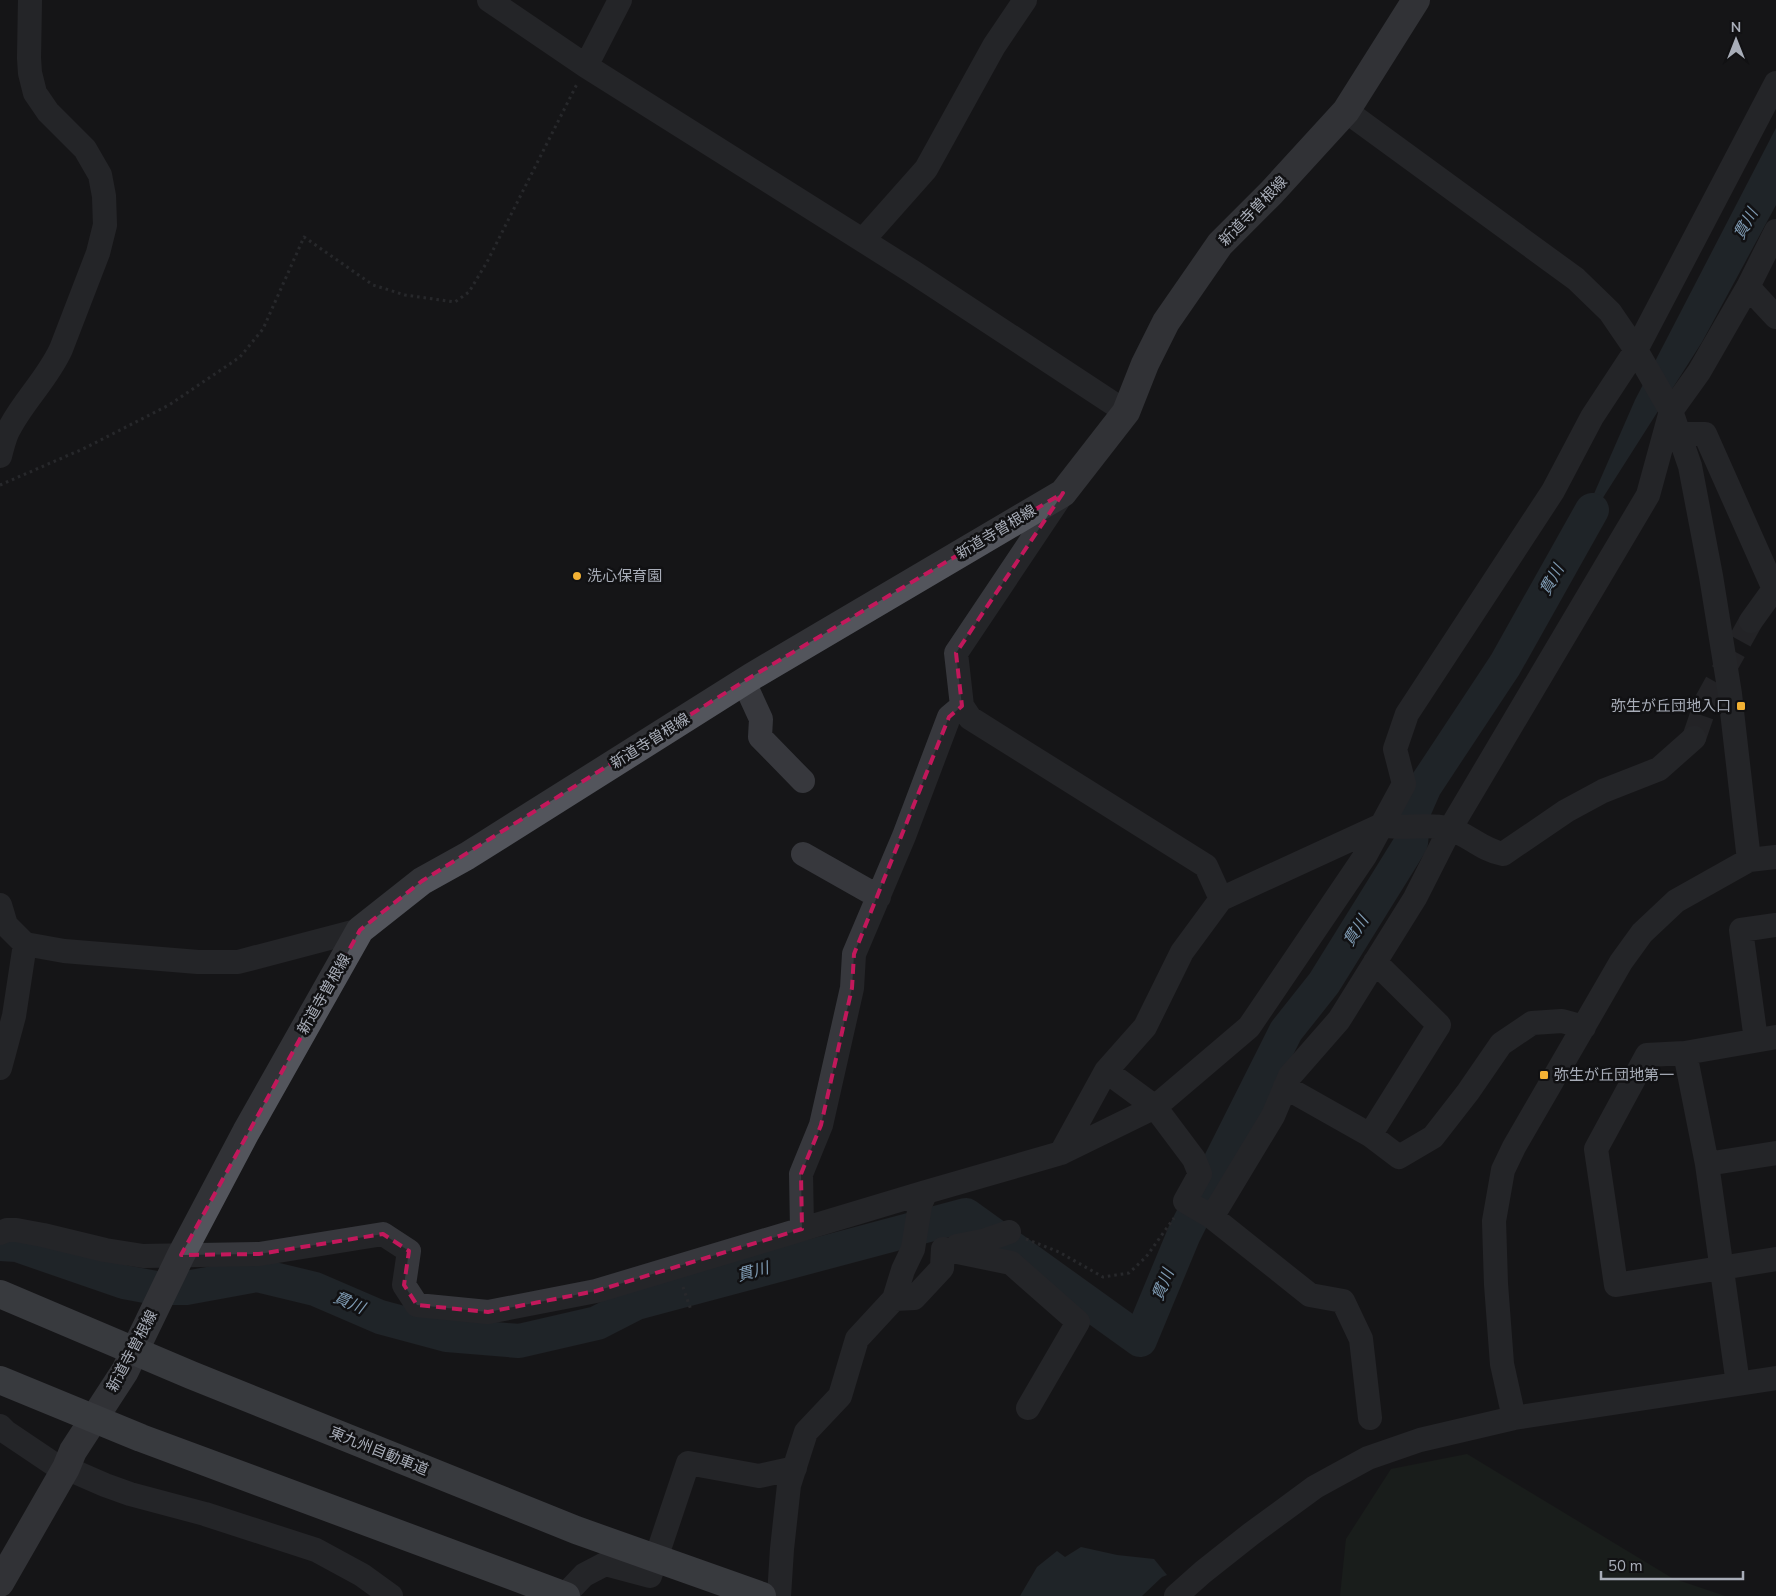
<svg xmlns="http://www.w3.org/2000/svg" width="1776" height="1596" font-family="'Nunito Sans','Noto Sans JP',sans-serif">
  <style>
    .green { fill: #1e261f }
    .water { fill: #2c353c }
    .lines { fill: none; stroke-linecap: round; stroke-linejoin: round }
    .river { stroke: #2c353c; stroke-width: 34 }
    .minor-tunnel { stroke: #333438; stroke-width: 24; stroke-dasharray: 24 12; stroke-linecap: butt }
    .path { stroke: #3d3f44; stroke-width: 3; stroke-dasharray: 2.5 4; stroke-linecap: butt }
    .minor { stroke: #37383d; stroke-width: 24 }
    .major { stroke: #53555c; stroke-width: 28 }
    .highway { stroke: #63666e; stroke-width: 28 }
    .marked { fill: none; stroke: #c2185b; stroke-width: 4; stroke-dasharray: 10 6; stroke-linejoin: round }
    .poi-dot { fill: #f2b134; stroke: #111113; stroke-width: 2 }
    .labels { text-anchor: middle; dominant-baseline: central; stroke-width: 5; stroke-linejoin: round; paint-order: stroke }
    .street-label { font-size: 15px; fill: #a8adb8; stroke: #111113 }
    .poi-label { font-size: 15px; fill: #a8adb8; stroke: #111113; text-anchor: start }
    .water-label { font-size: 16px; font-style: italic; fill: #7f9bb3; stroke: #111113 }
  </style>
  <rect width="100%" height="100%" fill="#161618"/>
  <path class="green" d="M 1467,1454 L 1672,1578 L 1725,1596 L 1340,1596 L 1346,1539 L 1391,1469 Z"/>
  <path class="water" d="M 1776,128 L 1776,205 L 1702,342 L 1569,551 L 1635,400 Z
    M 1081,1547 L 1117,1555 L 1154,1559 L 1167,1575 L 1162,1577 L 1142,1596 L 1020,1596 L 1037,1567 L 1057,1551 L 1065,1557 Z"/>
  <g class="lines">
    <path class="river" d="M 0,1244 L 17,1245 L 124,1282 L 156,1288 L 186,1288 L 257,1275 L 315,1289 L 380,1317 L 447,1335 L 519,1341 L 597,1323 L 636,1303 L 966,1215 L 1140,1340 L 1184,1234 L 1286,1031 L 1324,983 L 1411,843 L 1414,811 L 1425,786 L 1505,665 L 1592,510"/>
    <path class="minor-tunnel" d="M 1694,738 L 1707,700 L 1751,621"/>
    <path class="path" d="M 0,485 L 85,448 L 169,405 L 240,357 L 263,329 L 304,237 L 373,285 L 405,295 L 455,302 L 469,292 L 487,262 L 577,84
      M 1026,1239 L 1059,1252 L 1103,1277 L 1129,1273 L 1146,1257 L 1174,1218
      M 683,1287 L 691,1310"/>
    <path class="minor" d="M 489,0 L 586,66 L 913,272 L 1126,412
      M 586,66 L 620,0
      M 1346,111 L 1576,279 L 1610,312 L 1636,350 L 1671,411 L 1690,466 L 1711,576 L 1730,694 L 1749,860
      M 863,240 L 926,169 L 994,46 L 1025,0
      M 1748,287 L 1776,317
      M 1679,434 L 1705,434 L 1774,589
      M 0,456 C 2,448 4,440 7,433 C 21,403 47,380 61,349 L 98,253 L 105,225 L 104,196 L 100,175 L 85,149 L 48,112 L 35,93 L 30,73 L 29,58 L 30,0
      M 1063,493 L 956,653 L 962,706 L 970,718 L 1206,866 L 1221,899
      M 1751,621 L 1774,589 L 1776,584
      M 744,682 L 761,719 L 760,737 L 803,781
      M 803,854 L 879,897
      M 0,905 L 6,925 L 25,944 L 64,951 L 198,962 L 238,962 L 360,930
      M 1776,1037 L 1685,1053 L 1647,1055 L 1596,1149 L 1616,1285 L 1776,1259
      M 1756,1040 L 1741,930 L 1776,925
      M 1685,1053 L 1707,1164 L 1738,1384
      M 0,1068 L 14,1016 L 25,944
      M 1106,1071 L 1155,1107 L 1194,1159 L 1200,1174 L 1185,1201 L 1212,1217 L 1310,1295 L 1343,1301 L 1361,1339 L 1370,1418
      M 1285,1087 L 1370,1135 L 1399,1157 L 1433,1137 L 1468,1092 L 1501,1044 L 1532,1023 L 1562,1021 L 1584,1027
      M 1370,1135 L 1439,1025 L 1375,962
      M 1061,1153 L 1155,1107 L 1249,1027 L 1365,856 L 1404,784 L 1395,749 L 1407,714 L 1553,491 L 1592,417 L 1636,350 L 1776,83
      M 1707,1164 L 1776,1153
      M 1212,1217 L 1273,1116 L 1290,1076 L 1339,1020 L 1415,898 L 1450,829 L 1648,495 L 1671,411 L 1699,372 L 1748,287 L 1776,231
      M 802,1229 L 801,1174 L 821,1125 L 852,988 L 854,954 L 904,836 L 949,717 L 962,706
      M 0,1233 L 7,1230 L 16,1230 L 43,1235 L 105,1250 L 143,1256 L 259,1254 L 383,1234 L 409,1251 L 404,1285 L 417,1305 L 488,1312 L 596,1291 L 926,1192
      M 957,1246 L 983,1241 L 1009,1232
      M 894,1299 L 914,1298 L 942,1268 L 943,1249 L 1011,1263 L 1078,1322 L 1028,1408
      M 1514,1418 L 1502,1364 L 1496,1284 L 1494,1221 L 1503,1170 L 1514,1147 L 1621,962 L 1642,933 L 1676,901 L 1749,860 L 1776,857
      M 0,1426 L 6,1432 L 58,1467 L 66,1468 L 105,1485 L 130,1494 L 205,1514 L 316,1550 L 362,1575 L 391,1596
      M 564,1596 L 584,1575 L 605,1564 L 650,1576 L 688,1463 L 759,1476 L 795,1468
      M 779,1596 L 782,1549 L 789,1485 L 806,1432 L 840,1396 L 857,1339 L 894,1299 L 903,1270 L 913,1249 L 920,1205 L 926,1192 L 1061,1153 L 1106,1071 L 1145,1027 L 1182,952 L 1221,899 L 1382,825 C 1403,830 1426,823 1447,828 C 1467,833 1481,850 1503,854 L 1566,811 L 1603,791 L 1659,769 L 1694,738
      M 1176,1596 L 1203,1572 L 1251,1534 L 1315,1487 L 1368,1458 L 1420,1440 L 1514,1418 L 1776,1378"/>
    <path class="major" d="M 0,1583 L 66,1468 L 73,1451 L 125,1371 L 181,1255 L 246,1132 L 360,930 L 422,881 L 467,856 L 751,677 L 1063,493 L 1126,412 L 1145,364 L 1166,322 L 1220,244 L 1271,193 L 1346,111 L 1416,0"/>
    <path class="highway" d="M 0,1294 L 191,1375 L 576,1530 L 762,1596
      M 0,1380 L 141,1438 L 566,1596"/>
  </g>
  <path d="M0 0H1776V1596H0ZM 1063,493 L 956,653 L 962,706 L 949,717 L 854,954 L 852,988 L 821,1125 L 801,1174 L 802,1229 L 596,1291 L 488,1312 L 417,1305 L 404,1285 L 409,1251 L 383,1234 L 259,1254 L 181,1255 L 360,930 L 422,881 L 751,677 Z" fill="#161618" fill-opacity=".55" fill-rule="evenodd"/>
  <path class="marked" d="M 1063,493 L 956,653 L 962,706 L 949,717 L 854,954 L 852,988 L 821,1125 L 801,1174 L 802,1229 L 596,1291 L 488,1312 L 417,1305 L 404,1285 L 409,1251 L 383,1234 L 259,1254 L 181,1255 L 360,930 L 422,881 L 751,677 Z"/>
  <g class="poi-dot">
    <circle cx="577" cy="576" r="5"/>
    <rect x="1736" y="701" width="10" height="10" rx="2.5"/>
    <rect x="1539" y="1070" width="10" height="10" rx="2.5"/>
  </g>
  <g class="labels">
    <g class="street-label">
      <text transform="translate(1253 211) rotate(-46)">新道寺曽根線</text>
      <text transform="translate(996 532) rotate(-31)">新道寺曽根線</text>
      <text transform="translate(650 741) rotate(-32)">新道寺曽根線</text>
      <text transform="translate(324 994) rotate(-60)">新道寺曽根線</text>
      <text transform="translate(132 1351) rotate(-62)">新道寺曽根線</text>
      <text transform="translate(379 1451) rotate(22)">東九州自動車道</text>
    </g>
    <g class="poi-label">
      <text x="587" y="576">洗心保育園</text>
      <text x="1731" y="706" text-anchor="end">弥生が丘団地入口</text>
      <text x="1554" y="1075">弥生が丘団地第一</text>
    </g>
    <g class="water-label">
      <text transform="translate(1746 224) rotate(-61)">貫川</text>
      <text transform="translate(1552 580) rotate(-61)">貫川</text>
      <text transform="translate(1356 931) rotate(-58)">貫川</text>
      <text transform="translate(753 1272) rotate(-15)">貫川</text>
      <text transform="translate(1163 1285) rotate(-68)">貫川</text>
      <text transform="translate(349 1303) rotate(23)">貫川</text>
    </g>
  </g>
  <g transform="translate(1736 40)" stroke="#111113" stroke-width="4" paint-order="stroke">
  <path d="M0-4L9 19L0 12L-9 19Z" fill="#a8adb8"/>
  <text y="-8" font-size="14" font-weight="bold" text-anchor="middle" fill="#a8adb8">N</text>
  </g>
  <path d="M1601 1571v8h142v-8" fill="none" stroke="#a8adb8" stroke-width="2.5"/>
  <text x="1608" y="1571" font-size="15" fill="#a8adb8" stroke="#111113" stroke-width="4" paint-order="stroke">50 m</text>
</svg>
